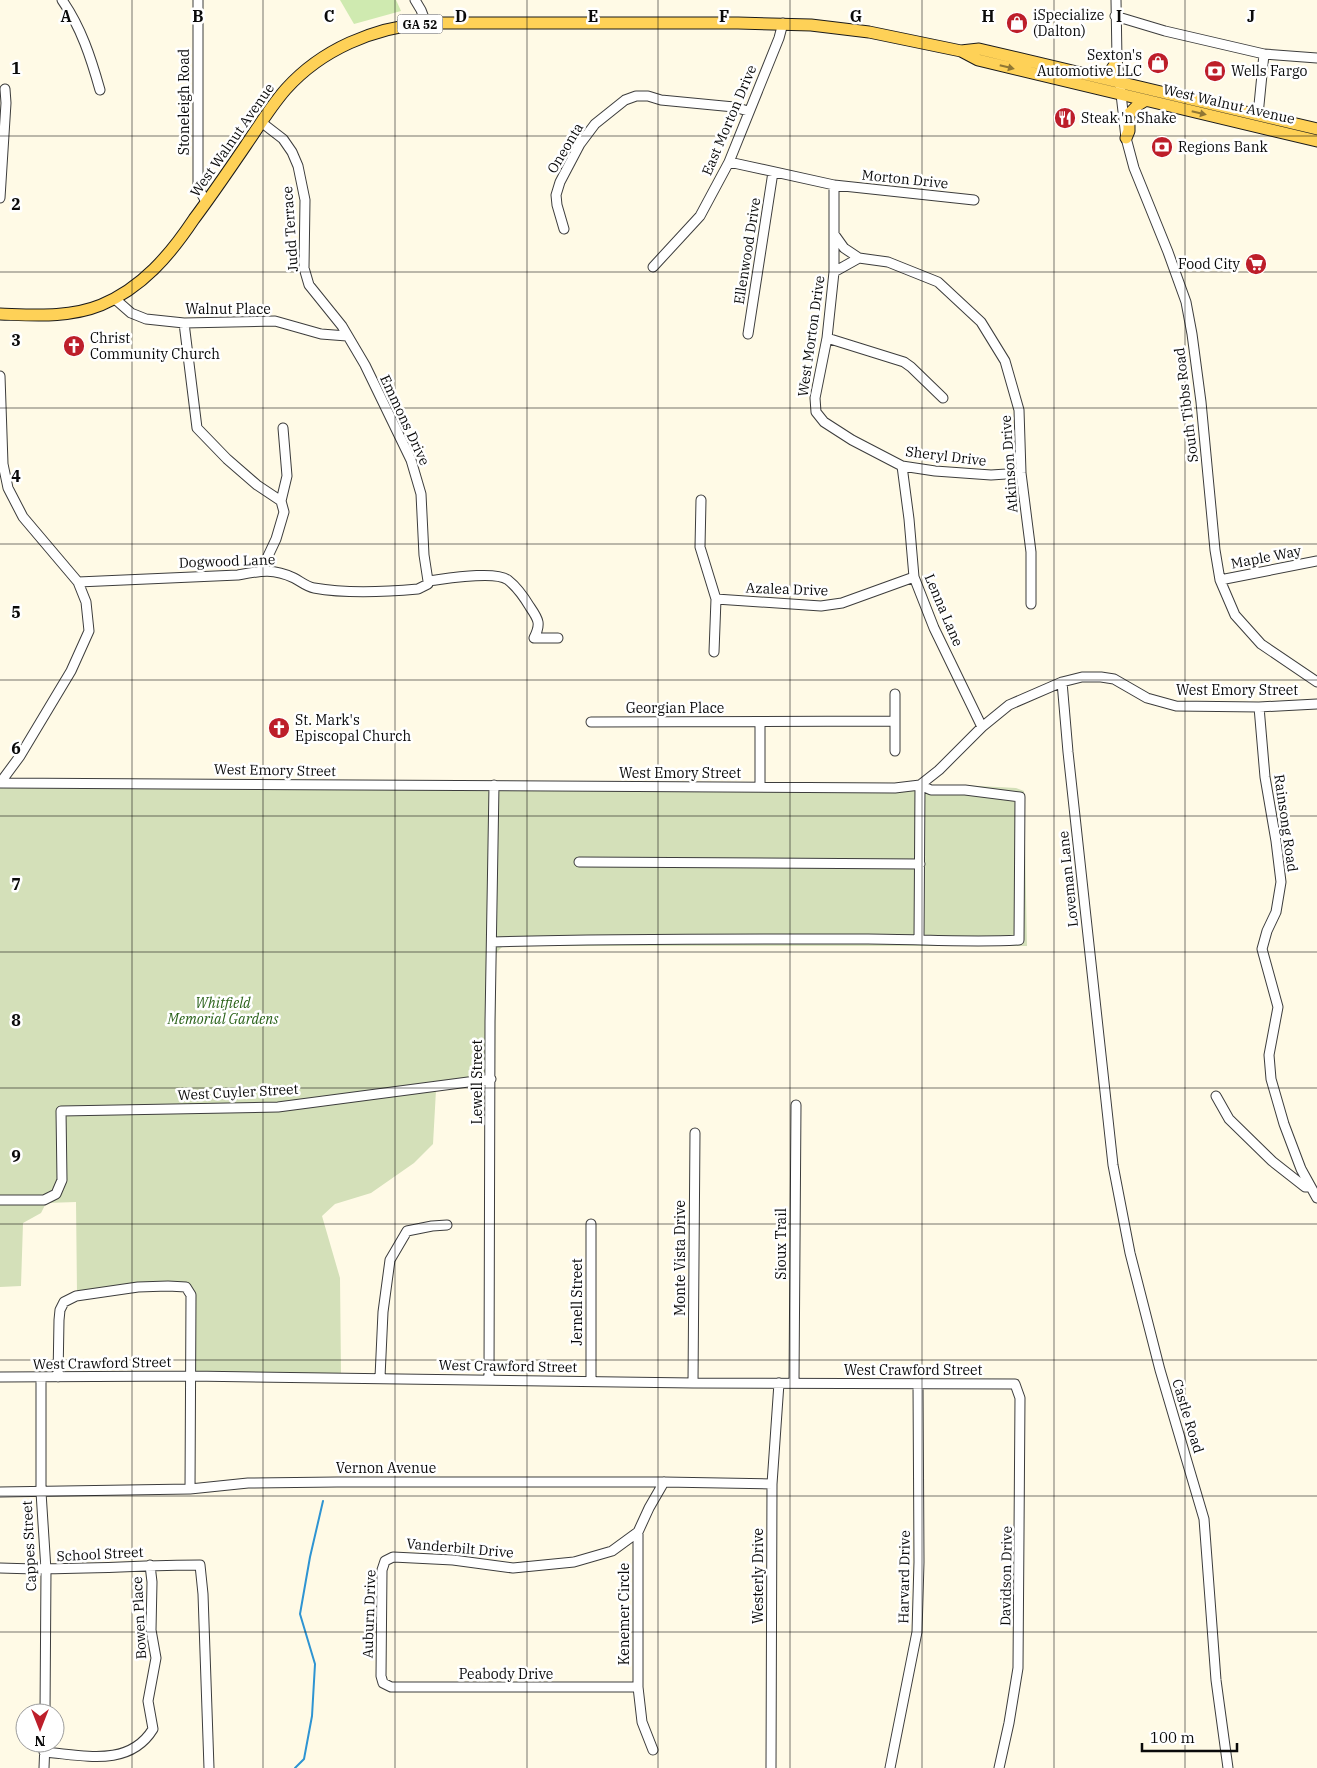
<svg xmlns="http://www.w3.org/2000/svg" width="1317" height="1768" font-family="'IBM Plex Serif',serif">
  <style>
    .green { fill: #cfeab0 }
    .cemetery { fill: #d4e0b9 }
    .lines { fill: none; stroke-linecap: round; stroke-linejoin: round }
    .stream { stroke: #2e94d2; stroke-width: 2 }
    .minor-casing { stroke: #3d3d3d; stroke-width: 11 }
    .major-casing { stroke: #1b1b1b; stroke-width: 13 }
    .minor { stroke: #fff; stroke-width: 9 }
    .major { stroke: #fed157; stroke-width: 11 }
    .oneway { fill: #907734 }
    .grid { fill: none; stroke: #0a0a0a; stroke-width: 1; stroke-opacity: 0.55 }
    .labels { text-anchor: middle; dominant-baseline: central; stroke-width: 5; stroke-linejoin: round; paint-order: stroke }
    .shield { fill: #fff; stroke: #545454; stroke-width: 1 }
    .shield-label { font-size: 12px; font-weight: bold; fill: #0a0a0a }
    .poi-label { font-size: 14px; fill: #0a0a0a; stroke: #fff; text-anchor: start }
    .street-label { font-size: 14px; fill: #0a0a0a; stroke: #fff }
    .park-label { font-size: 14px; font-style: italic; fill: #2a6219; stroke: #fff }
    .grid-label { font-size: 16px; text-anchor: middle; font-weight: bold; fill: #0a0a0a; stroke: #fff; stroke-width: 5; stroke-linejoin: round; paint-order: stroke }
  </style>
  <rect width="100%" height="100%" fill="#fffae6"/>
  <path class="green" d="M 340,0 L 396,0 L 401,11 L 354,24 Z"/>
  <path class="cemetery" d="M 960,785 L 1016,788 L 1024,791 L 1027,946 L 503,946 L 496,953 L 495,1082 L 436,1090 L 433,1144 L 414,1163 L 371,1193 L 335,1204 L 322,1216 L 340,1278 L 341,1373 L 194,1373 L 190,1286 L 77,1293 L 76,1202 L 46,1203 L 41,1213 L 23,1223 L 21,1286 L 0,1287 L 0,788 L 663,790 Z"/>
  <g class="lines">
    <path class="stream" d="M 295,1768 L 304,1759 L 312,1716 L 315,1664 L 300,1614 L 310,1557 L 323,1501"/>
    <g class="minor-casing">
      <path id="minor" d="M 62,0 C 81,27 91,58 100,90
        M 198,0 L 198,187 L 206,202
        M 415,0 L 421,10 L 426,23
        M 1116,0 L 1117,59 L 1126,138 L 1134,168 L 1168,252 L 1186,302 L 1192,334 L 1201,402 L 1215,550 L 1220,580 L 1235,615 L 1261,644 L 1317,682
        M 1115,16 L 1165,31 L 1264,54
        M 1258,115 L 1264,54 L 1317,58
        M 261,122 L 283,139 L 292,152 L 298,166 L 305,200 L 304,268 L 309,285 L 342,326 L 365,365 L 411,460 L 421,494 L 424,555 L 428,581 C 445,579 495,570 508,580 C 517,587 524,597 530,607 C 539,620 541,624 534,638 L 558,638
        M 729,162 L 834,185 L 834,272 L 827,338 L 815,398 L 816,412 L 824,422 L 852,440 L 902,466 L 935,471 L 991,475 L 1021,473
        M 834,185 L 974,200
        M 0,198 L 6,103 L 5,89
        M 564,229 L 557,205 L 556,195 L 560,182 L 580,144 L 595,124 L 625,100 L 636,96 L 648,96 L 661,100 L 734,107 L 748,111
        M 834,234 L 844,248 L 859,258
        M 653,267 L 700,216 L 729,162 L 779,38 L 783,23
        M 834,272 L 859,258 L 888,262 L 938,282 L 981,322 L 1005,361 L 1019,410 L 1021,473 L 1031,552 L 1031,604
        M 115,299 L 131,313 L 146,319 L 184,323 L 275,321 L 321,334 L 347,336
        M 184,323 L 197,428 L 227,459 L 257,485 L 281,501 L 284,512 L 276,539 L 261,571
        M 748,334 L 773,172
        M 827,338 L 904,362 L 911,367 L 943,398
        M 0,376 L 3,464 L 8,488 L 23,517 L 78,582 L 86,602 L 89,631 L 71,671 L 20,756 L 0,783
        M 902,466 L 909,519 L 914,577 L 934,628 L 982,727
        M 701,500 L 700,547 L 716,599 L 714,652
        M 281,501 L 287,476 L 283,428
        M 1220,580 L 1317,561
        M 78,582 L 238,575 C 260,571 273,568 294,578 C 300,581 307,587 314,588 C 347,594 385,592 418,589 L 428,584 L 428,581
        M 716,599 L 821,606 L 842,603 L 914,577
        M 1062,682 L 1068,752 L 1113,1165 L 1130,1253 L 1160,1370 L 1204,1519 L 1216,1680 L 1228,1768
        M 1259,707 L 1265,777 L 1276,841 L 1281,882 L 1276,912 L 1267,931 L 1262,949 L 1278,1007 L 1269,1055 L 1271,1079 L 1284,1124 L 1301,1169 L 1317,1198
        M 591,722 L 894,721
        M 760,722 L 760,787
        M 895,751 L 895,694
        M 0,783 L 895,788 L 920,785 L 939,770 L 982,727 L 1009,705 L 1062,682 L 1082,677 L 1101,677 L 1114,679 L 1147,698 L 1176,706 L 1259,707 L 1317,704
        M 579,862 L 920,864
        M 919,939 L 920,785
        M 492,942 C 617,938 742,939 868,939 C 918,939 969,943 1019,940 L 1020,797 L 965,790 L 931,790 L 920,785
        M 1216,1096 L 1229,1119 L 1272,1161 L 1305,1187 L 1310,1187
        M 0,1200 L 44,1200 L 56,1194 L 62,1180 L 61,1111 L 278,1107 L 491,1079
        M 0,1377 L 190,1376 L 693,1383 L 1015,1384 L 1020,1398 L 1018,1668 L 1009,1723 L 999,1768
        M 41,1377 L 41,1492 L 46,1570 L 45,1713
        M 58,1377 L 59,1320 L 60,1310 L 64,1302 L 76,1296 L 138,1287 L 168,1286 L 186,1287 L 191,1295 L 190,1489
        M 380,1377 L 383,1312 L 390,1260 L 407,1231 L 432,1226 L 447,1225
        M 489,1379 L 490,1022 L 494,785
        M 591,1380 L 591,1224
        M 693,1383 L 695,1133
        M 794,1383 L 796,1105
        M 0,1492 L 190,1489 L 248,1483 L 337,1482 L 664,1482 L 772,1484
        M 0,1568 C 67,1571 134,1565 200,1565 L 203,1594 L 209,1768
        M 638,1687 L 391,1687 L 383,1683 L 381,1676 L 382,1570 L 385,1561 L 393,1557 L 453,1560 L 513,1568 L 574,1562 L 612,1551 L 638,1532
        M 653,1750 L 642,1722 L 638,1687 L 638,1532 L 649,1508 L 664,1482
        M 44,1752 C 83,1755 129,1768 153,1729 L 148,1701 L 156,1658 L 151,1630 L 152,1582 L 150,1565
        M 44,1768 L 45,1743
        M 771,1768 L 772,1484 L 779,1383
        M 890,1768 L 917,1632 L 919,1562 L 918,1384"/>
    </g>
    <g class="major-casing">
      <path id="major" d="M 961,51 L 979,49 L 1317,129
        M 1098,77 C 1109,74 1113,70 1117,59
        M 1126,138 L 1129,131 L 1129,114 L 1138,105 L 1146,100
        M 0,314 C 34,315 69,318 101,305 C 142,288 170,255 194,219 C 212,195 229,170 246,145 C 259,126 271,106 286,89 C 322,49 373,28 426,23 L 738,23 L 811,25 L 869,32 L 961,51 L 978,60 L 1317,141"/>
    </g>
    <use href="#minor" class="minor"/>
    <use href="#major" class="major"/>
  </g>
  <defs><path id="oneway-solid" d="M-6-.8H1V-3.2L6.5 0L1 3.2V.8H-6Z" transform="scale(1.25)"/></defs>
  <g class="oneway">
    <use href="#oneway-solid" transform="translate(1007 67) rotate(14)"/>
    <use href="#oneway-solid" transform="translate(1199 113) rotate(13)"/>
  </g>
  <path class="grid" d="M 132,0 L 132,1768M 263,0 L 263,1768M 395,0 L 395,1768M 527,0 L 527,1768M 658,0 L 658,1768M 790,0 L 790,1768M 922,0 L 922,1768M 1054,0 L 1054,1768M 1185,0 L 1185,1768M 0,136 L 1317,136M 0,272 L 1317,272M 0,408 L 1317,408M 0,544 L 1317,544M 0,680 L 1317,680M 0,816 L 1317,816M 0,952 L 1317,952M 0,1088 L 1317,1088M 0,1224 L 1317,1224M 0,1360 L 1317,1360M 0,1496 L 1317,1496M 0,1632 L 1317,1632"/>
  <defs>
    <g id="shop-disc" transform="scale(1.125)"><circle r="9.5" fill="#bd1e2a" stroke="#fff"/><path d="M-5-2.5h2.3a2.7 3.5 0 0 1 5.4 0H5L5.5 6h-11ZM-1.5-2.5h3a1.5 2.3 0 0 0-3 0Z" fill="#fff"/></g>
    <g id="bank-disc" transform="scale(1.125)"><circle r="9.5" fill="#bd1e2a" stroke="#fff"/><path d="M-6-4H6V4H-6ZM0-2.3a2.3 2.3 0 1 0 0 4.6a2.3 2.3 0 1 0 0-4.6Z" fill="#fff"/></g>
    <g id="restaurant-disc" transform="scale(1.125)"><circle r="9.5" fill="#bd1e2a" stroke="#fff"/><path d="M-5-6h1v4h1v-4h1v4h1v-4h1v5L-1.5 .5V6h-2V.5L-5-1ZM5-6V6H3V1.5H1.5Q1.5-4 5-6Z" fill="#fff"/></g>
    <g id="supermarket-disc" transform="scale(1.125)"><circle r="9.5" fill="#bd1e2a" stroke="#fff"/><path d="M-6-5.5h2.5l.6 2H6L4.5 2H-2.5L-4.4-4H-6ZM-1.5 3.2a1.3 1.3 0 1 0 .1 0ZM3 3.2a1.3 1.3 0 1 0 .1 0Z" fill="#fff"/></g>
    <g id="church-disc" transform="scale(1.125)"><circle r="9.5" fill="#bd1e2a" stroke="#fff"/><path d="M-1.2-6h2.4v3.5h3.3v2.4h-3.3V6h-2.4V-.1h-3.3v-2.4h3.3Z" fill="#fff"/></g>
  </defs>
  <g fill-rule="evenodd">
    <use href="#shop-disc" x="1017" y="23"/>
    <use href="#shop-disc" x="1158" y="63"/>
    <use href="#bank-disc" x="1215" y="71"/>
    <use href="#restaurant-disc" x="1065" y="118"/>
    <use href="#bank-disc" x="1162" y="147"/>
    <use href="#supermarket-disc" x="1256" y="264"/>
    <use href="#church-disc" x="74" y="346"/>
    <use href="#church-disc" x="279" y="728"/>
  </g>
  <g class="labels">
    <rect class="shield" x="397.5" y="14.5" width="45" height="19" rx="4"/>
    <g class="shield-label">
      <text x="420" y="24">GA 52</text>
    </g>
    <g class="poi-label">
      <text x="1033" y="15">iSpecialize<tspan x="1033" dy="16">(Dalton)</tspan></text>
      <text x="1142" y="55" text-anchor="end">Sexton's<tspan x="1142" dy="16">Automotive LLC</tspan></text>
      <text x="1231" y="71">Wells Fargo</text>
      <text x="1081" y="118">Steak 'n Shake</text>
      <text x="1178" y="147">Regions Bank</text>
      <text x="1240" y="264" text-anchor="end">Food City</text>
      <text x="90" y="338">Christ<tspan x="90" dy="16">Community Church</tspan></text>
      <text x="295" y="720">St. Mark's<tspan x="295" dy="16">Episcopal Church</tspan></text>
    </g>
    <g class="street-label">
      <text transform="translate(184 102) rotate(-90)">Stoneleigh Road</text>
      <text transform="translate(1229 104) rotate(13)">West Walnut Avenue</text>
      <text transform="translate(729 120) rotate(-67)">East Morton Drive</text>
      <text transform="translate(232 140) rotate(-55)">West Walnut Avenue</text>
      <text transform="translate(565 148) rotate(-59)">Oneonta</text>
      <text transform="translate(905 179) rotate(6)">Morton Drive</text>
      <text transform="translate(290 229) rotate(-94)">Judd Terrace</text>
      <text transform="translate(747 251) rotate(-81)">Ellenwood Drive</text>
      <text x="228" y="309">Walnut Place</text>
      <text transform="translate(811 336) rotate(-82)">West Morton Drive</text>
      <text transform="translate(1186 405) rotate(-97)">South Tibbs Road</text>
      <text transform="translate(405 420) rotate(65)">Emmons Drive</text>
      <text transform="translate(946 456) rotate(7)">Sheryl Drive</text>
      <text transform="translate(1009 464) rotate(-94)">Atkinson Drive</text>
      <text transform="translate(1266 557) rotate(-11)">Maple Way</text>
      <text transform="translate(227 561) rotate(-2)">Dogwood Lane</text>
      <text transform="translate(787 589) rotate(2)">Azalea Drive</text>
      <text transform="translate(944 610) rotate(67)">Lenna Lane</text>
      <text x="1237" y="690">West Emory Street</text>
      <text x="675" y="708">Georgian Place</text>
      <text transform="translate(275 770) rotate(1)">West Emory Street</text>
      <text x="680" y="773">West Emory Street</text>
      <text transform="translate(1286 823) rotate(82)">Rainsong Road</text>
      <text transform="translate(1068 879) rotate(-96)">Loveman Lane</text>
      <text transform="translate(477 1082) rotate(-90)">Lewell Street</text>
      <text transform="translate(238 1092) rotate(-3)">West Cuyler Street</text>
      <text transform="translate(781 1244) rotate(-90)">Sioux Trail</text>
      <text transform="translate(680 1258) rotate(-90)">Monte Vista Drive</text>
      <text transform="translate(577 1302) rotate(-90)">Jernell Street</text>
      <text transform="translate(102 1363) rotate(-1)">West Crawford Street</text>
      <text transform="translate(508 1366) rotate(1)">West Crawford Street</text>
      <text x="913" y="1370">West Crawford Street</text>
      <text transform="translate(1188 1416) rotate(73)">Castle Road</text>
      <text x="386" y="1468">Vernon Avenue</text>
      <text transform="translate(29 1546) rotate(-93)">Cappes Street</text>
      <text transform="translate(460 1548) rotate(5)">Vanderbilt Drive</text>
      <text transform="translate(100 1554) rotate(-3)">School Street</text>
      <text transform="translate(758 1576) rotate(-90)">Westerly Drive</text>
      <text transform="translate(1006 1576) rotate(-89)">Davidson Drive</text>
      <text transform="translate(904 1577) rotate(-89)">Harvard Drive</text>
      <text transform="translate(369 1614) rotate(-88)">Auburn Drive</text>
      <text transform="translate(624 1614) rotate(-90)">Kenemer Circle</text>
      <text transform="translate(139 1618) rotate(-93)">Bowen Place</text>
      <text x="506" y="1674">Peabody Drive</text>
    </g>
    <g class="park-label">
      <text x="223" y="1003">Whitfield<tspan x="223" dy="16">Memorial Gardens</tspan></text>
    </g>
  </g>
  <g class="grid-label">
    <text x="66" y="22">A</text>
    <text x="198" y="22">B</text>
    <text x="329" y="22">C</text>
    <text x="461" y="22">D</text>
    <text x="593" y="22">E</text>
    <text x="724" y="22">F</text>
    <text x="856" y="22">G</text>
    <text x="988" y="22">H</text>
    <text x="1119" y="22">I</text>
    <text x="1251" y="22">J</text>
    <text x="16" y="74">1</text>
    <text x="16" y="210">2</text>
    <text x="16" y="346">3</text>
    <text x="16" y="482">4</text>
    <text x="16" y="618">5</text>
    <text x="16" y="754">6</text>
    <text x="16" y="890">7</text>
    <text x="16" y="1026">8</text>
    <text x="16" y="1162">9</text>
  </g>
  <g transform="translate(40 1728) rotate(180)"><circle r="24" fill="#ffffff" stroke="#9d9d9d"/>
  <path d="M0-4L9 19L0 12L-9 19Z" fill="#bd1e2a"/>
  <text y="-8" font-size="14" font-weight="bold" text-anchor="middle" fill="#0a0a0a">N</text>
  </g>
  <path d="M1142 1743v8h95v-8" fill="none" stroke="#0a0a0a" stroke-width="2.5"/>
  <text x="1150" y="1743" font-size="15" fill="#0a0a0a" stroke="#ffffff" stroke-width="4" paint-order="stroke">100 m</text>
</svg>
